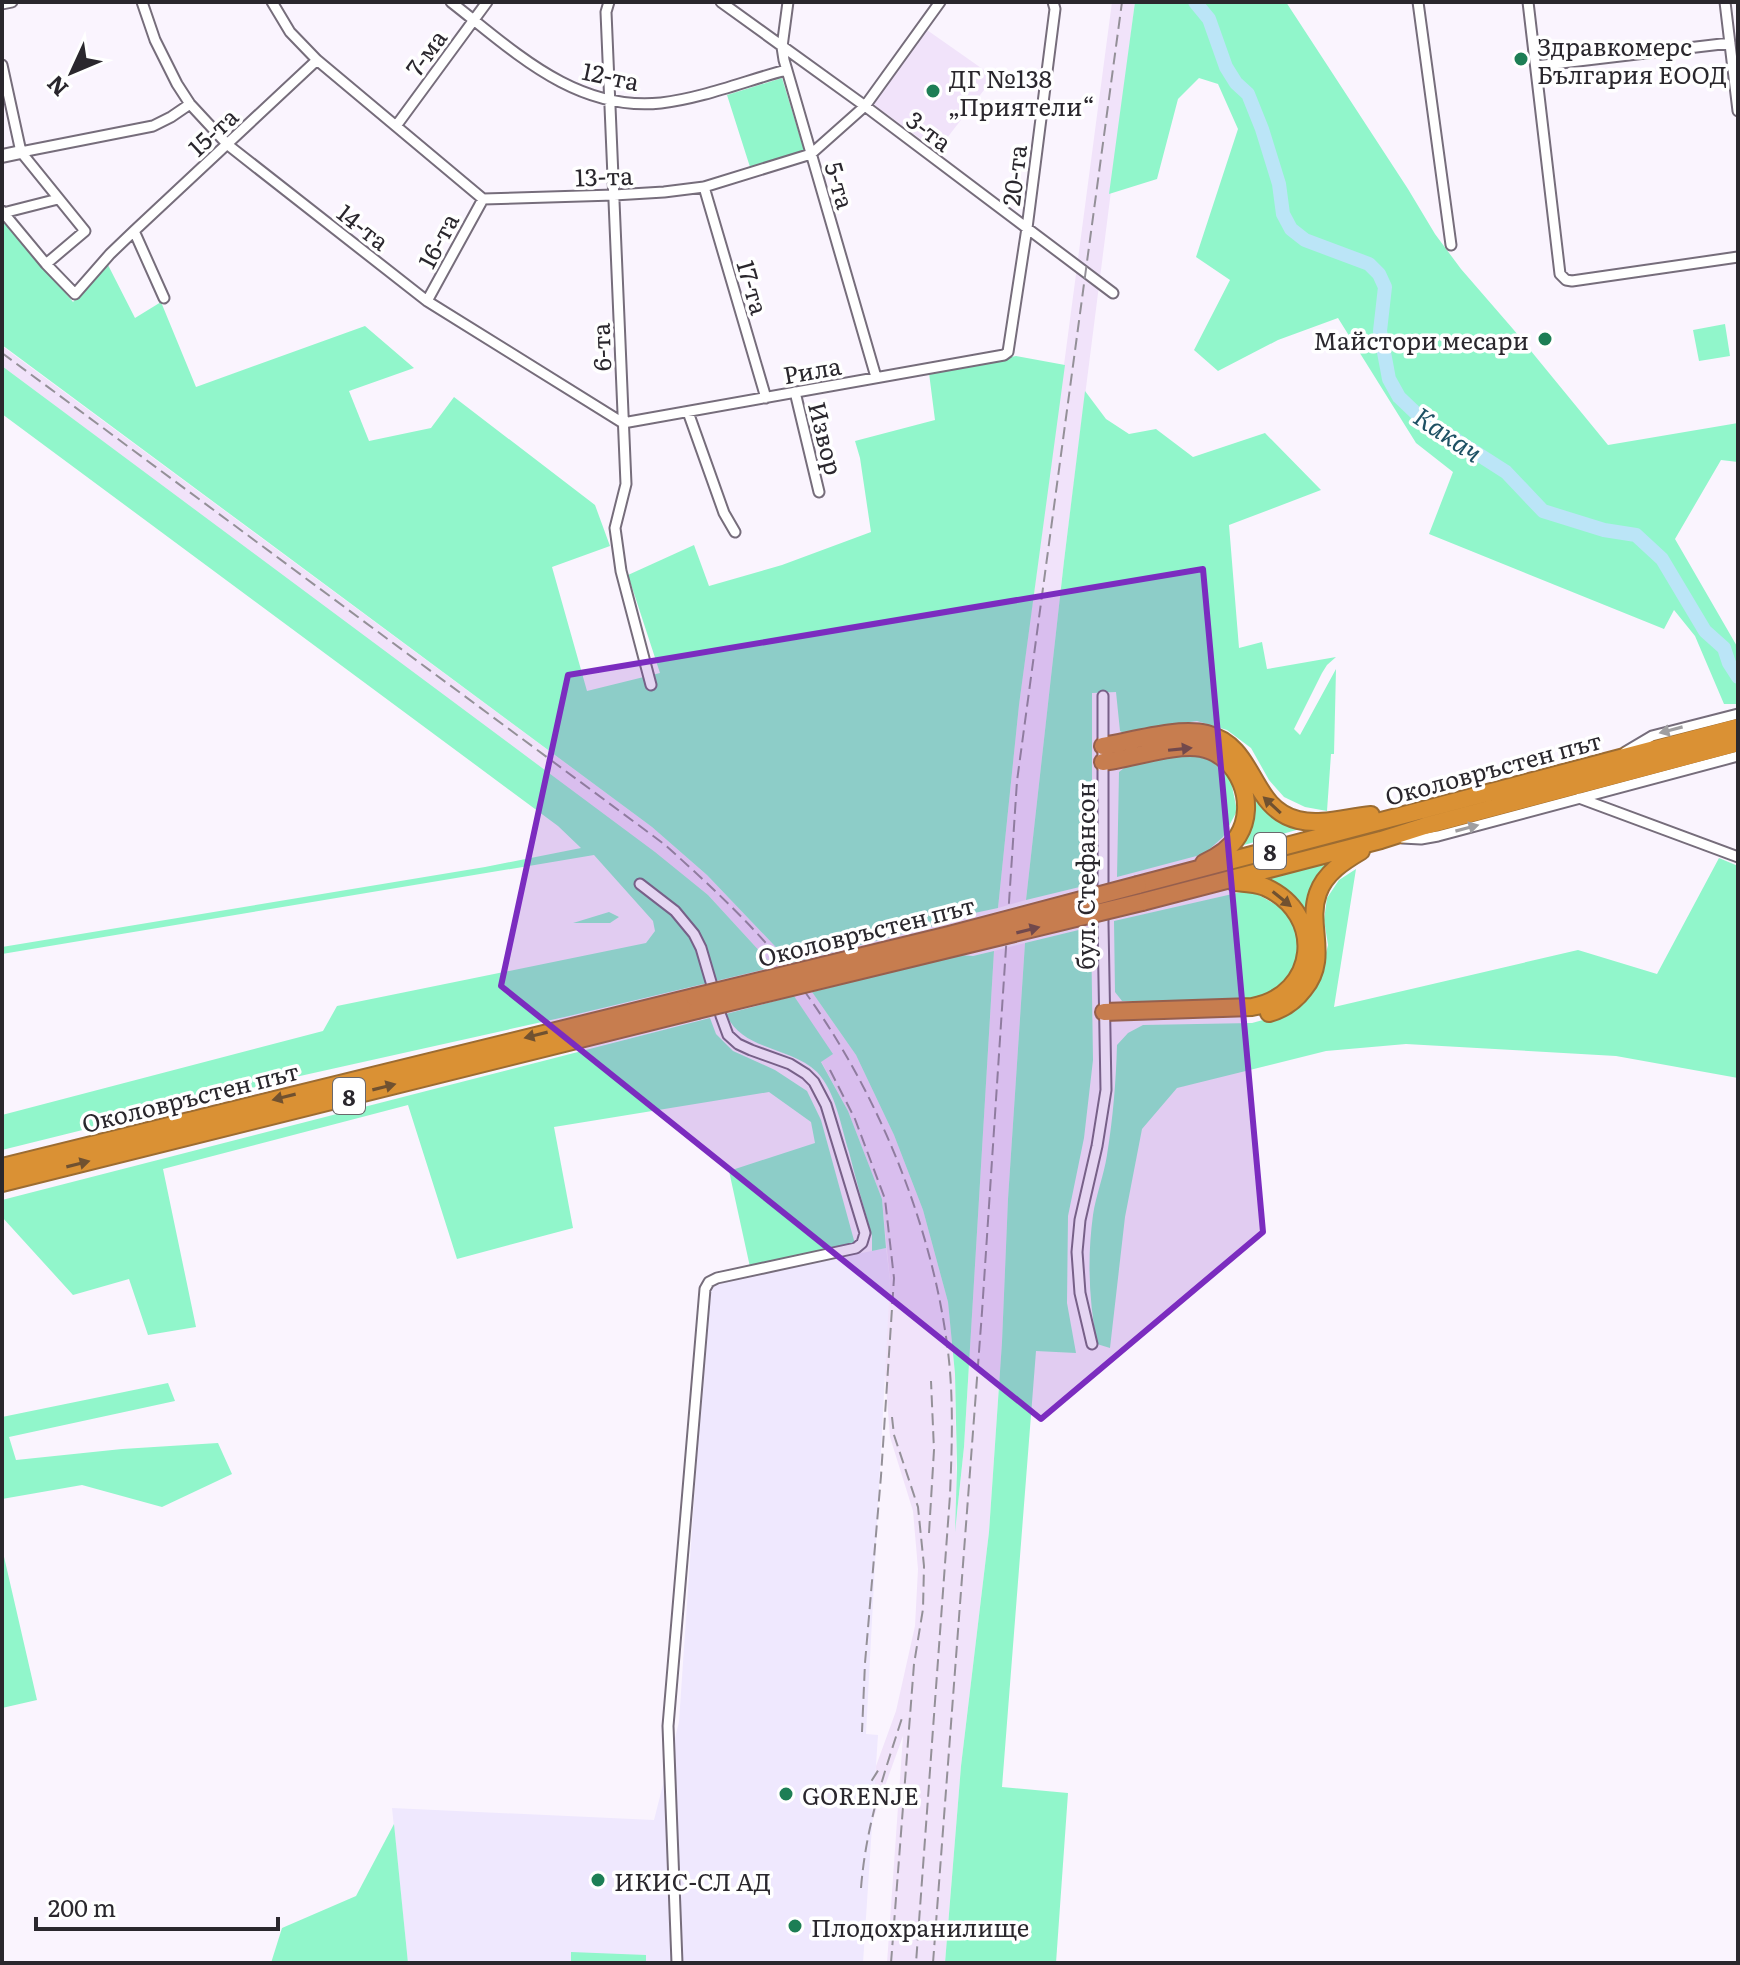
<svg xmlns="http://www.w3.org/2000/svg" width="1740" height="1965" font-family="Literata,serif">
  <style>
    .built { fill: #f1e3fa }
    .industrial { fill: #efe8fe }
    .green { fill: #91f6cb }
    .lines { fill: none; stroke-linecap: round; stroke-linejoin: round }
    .river { stroke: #bbe5f7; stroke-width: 14 }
    .street-casing { stroke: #766d7b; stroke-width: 13 }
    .secondary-casing { stroke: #766d7b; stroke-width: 16 }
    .highway-casing { stroke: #9c6c32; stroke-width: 20 }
    .street { stroke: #fff; stroke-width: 9 }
    .secondary { stroke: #fff; stroke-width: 12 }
    .highway { stroke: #da9134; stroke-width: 16 }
    .rail { stroke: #949098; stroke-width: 2; stroke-dasharray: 12 6; stroke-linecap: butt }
    .highway-bridge-casing { stroke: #9c6c32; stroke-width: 20; stroke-linecap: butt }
    .highway-bridge { stroke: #da9134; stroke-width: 16 }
    .oneway { fill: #9f9ea0 }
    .oneway2 { fill: #705130 }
    .marked { fill: #7b2cbf; fill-opacity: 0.2; stroke: #7b2cbf; stroke-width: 6; stroke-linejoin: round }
    .poi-dot { fill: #1d7e55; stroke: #fff; stroke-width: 3 }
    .labels { text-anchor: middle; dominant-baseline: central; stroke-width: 7; stroke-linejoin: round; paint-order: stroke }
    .shield { fill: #fff; stroke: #6a686c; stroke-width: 2 }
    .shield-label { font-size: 22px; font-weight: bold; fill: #2a272d }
    .poi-label { font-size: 24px; fill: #2a272d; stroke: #fff; text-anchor: start }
    .street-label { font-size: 24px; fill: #2a272d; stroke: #fff }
    .water-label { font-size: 26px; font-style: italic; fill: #1e5164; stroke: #fff }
  </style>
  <rect width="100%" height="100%" fill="#faf4fe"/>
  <path class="built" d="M 1112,2 L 1135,2 L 1064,561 L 1026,900 L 998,908 L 1019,705 Z
    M 927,30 L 994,77 L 937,151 L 873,104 Z
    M 2,346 L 652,827 L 707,875 L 791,963 L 774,967 L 708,895 L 2,366 Z
    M 1025,943 L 1008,1199 L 1002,1342 L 989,1532 L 961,1766 L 945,1963 L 887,1963 L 903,1736 L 872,1822 L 876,1766 L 896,1711 L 915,1626 L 918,1569 L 913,1511 L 890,1437 L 884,1361 L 890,1280 L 882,1199 L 848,1111 L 821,1061 L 832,1054 L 794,996 L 812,992 L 856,1055 L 894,1135 L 923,1210 L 948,1302 L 955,1374 L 957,1514 L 964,1447 L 994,951 Z"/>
  <path class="industrial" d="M 886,1248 L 890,1280 L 866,1734 L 878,1735 L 863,1963 L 408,1963 L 392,1808 L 654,1820 L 679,1722 L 708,1293 L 710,1287 L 717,1283 Z"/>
  <path class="green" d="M 1135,2 L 1286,2 L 1408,189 L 1435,234 L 1461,269 L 1513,329 L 1608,445 L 1738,423 L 1738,462 L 1721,460 L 1675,539 L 1738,648 L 1738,704 L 1724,704 L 1695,636 L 1674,610 L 1664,629 L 1429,534 L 1453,472 L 1416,443 L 1338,318 L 1278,340 L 1218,371 L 1194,350 L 1230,280 L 1196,257 L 1238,129 L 1218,84 L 1199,78 L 1178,99 L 1157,179 L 1109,194 Z
    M 782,78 L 804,150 L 750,167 L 727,95 Z
    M 2,216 L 73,302 L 107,263 L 135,318 L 161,302 L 196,387 L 365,326 L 414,368 L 349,391 L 369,441 L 431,428 L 454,397 L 595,505 L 610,546 L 552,567 L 587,691 L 660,673 L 628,575 L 694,545 L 709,586 L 782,565 L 871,532 L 860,458 L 855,441 L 935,420 L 929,373 L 1016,356 L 1065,365 L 1019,705 L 998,908 L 965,915 L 948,922 L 791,963 L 707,875 L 652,827 L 2,345 Z
    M 1725,324 L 1730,356 L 1699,361 L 1693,330 Z
    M 2,366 L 655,852 L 708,895 L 774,967 L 569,1016 L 300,1076 L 2,1150 L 2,1115 L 323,1031 L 337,1006 L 646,943 L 655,931 L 653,921 L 594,855 L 2,954 L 2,947 L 485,867 L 581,848 L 558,826 L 2,414 Z
    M 1085,391 L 1106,419 L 1129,434 L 1156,429 L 1193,457 L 1265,433 L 1321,490 L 1229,525 L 1239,648 L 1262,642 L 1267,669 L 1336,657 L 1327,665 L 1322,673 L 1294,729 L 1300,735 L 1336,669 L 1334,754 L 1331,754 L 1327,811 L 1305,807 L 1284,797 L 1269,780 L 1251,748 L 1227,730 L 1197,721 L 1155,727 L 1127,735 L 1120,731 L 1116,692 L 1092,693 L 1092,884 L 1026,900 L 1064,561 Z
    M 1186,752 L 1207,758 L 1230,776 L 1237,811 L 1223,837 L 1204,854 L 1117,877 L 1119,772 L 1129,764 Z
    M 1245,770 C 1262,810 1270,820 1314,825 L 1237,847 Z
    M 1345,856 L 1308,923 C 1297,899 1286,889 1262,878 Z
    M 1719,858 L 1738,866 L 1738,1078 L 1616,1056 L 1406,1044 L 1326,1051 L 1177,1088 L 1142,1129 L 1125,1217 L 1110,1348 L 1097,1344 C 1089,1301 1087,1259 1093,1215 C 1096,1195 1104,1175 1107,1155 C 1113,1118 1116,1082 1117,1045 L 1128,1033 L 1143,1025 L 1252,1023 L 1278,1016 L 1321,973 L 1328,945 L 1324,920 L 1327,898 L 1339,880 L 1356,869 L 1334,1007 L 1578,950 L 1657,974 Z
    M 1250,890 L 1285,910 L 1299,931 L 1297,967 L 1279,989 L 1256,1001 L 1122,1001 L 1115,992 L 1114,921 Z
    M 609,912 L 619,917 L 610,923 L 573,923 Z
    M 1091,927 L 1093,1060 L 1084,1138 L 1068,1216 L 1067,1303 L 1076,1353 L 1036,1351 L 1002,1787 L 1068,1793 L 1056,1963 L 945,1963 L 961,1766 L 989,1532 L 1002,1342 L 1008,1199 L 1025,943 Z
    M 994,951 L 964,1447 L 955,1532 L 957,1468 L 955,1374 L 948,1302 L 923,1210 L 894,1135 L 856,1055 L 812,992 L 959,955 L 973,956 Z
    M 794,996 L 833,1054 L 821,1062 L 848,1111 L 882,1199 L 886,1248 L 872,1251 L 872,1236 C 864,1208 856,1180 849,1152 C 841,1127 836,1092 817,1072 C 790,1046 742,1051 726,1014 Z
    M 710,1018 L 716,1034 L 733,1051 L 775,1070 L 807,1091 L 821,1120 L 855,1244 L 750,1267 L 729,1171 L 815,1143 L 811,1122 L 769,1092 L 554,1127 L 573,1228 L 457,1259 L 408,1105 L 163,1169 L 196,1327 L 148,1335 L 129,1279 L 73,1295 L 2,1217 L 2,1200 Z
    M 168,1383 L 175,1401 L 9,1437 L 16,1460 L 122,1449 L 218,1443 L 232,1474 L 162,1507 L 82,1485 L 2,1499 L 2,1417 Z
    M 2,1548 L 37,1700 L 2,1708 Z
    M 394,1824 L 408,1963 L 271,1963 L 282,1928 L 356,1896 Z
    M 571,1952 L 646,1955 L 646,1963 L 571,1963 Z"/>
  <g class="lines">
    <path class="river" d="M 1195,2 L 1209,19 L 1226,67 L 1236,83 L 1248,94 L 1262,129 L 1279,184 L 1283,214 L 1291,229 L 1305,240 L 1369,264 L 1379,274 L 1385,287 L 1380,331 L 1389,379 L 1399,397 L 1420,417 L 1506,472 L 1543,511 L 1604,530 L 1636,535 L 1662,559 L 1705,631 L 1724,648 L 1729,663 L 1738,677"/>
    <g class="street-casing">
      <path id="street" d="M 142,2 L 155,40 L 177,84 L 190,104 L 228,145 L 427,301 L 623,423
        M 272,2 L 290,32 L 317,60 L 483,199 L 614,195 L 664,192 L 704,187 L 811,154 L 865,106 L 940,2
        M 451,2 C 514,51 575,112 661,103 C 703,98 745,81 786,70
        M 609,2 L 606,12 L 626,484 L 615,528 L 621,571 L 651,685
        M 721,2 L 865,106 L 1113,293
        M 788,2 L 782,47 L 784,60 L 876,377
        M 1418,2 L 1451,245
        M 1528,2 L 1560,274 L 1566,280 L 1572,281 L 1738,257
        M 1725,2 L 1738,111
        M 2,4 L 12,2
        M 2,65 L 21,152 L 85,231 L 46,264
        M 1536,66 L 1730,43
        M 396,126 L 487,2
        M 21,152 L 153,126 L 171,117 L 190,104
        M 704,187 L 766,398
        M 2,211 L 46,264 L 75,294 L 110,254 L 134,231 L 317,60
        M 3,213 L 58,199
        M 134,231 L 164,298
        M 427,301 L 483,199
        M 795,392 L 819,492
        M 688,412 L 724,513 L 735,532
        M 623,423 L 1004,355 L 1008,352 L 1027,228 L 1055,9 L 1053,2
        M 1625,752 L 1652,736 L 1738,714
        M 1579,798 L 1738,857
        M 1402,838 L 1421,839 L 1438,836 L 1738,756
        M 640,884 L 675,911 L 694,934 L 701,948 L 721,1016 L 728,1035 L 738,1044 L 751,1050 L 790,1064 L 806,1074 L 814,1082 L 826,1105 L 865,1233 L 862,1243 L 856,1248 L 717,1278 L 709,1282 L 705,1289 L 668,1726 L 677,1963
        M 1092,1344 L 1080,1293 L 1077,1252 L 1080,1220 L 1097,1146 L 1106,1090 L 1103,924 L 1103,696"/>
    </g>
    <g class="secondary-casing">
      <path id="secondary" d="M 2,156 L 21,152"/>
    </g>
    <g class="highway-casing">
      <path id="highway" d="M 1103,746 C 1133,741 1178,727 1207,734 C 1257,747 1249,808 1298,820 C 1321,826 1347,817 1371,815
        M 1103,762 C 1130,759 1176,743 1201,748 C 1239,755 1258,804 1238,836 C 1230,849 1217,857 1204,863
        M 1138,885 L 1738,727
        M 1142,902 L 1381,840 L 1425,826 L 1738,743
        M 1104,1012 L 1252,1007 C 1318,995 1326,914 1265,887 C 1255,883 1245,883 1234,882
        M 1269,1013 C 1284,1009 1295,1001 1304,989 C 1330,957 1306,926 1318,893 C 1325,873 1344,861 1361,851
        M 2,1167 L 694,997
        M 2,1183 L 697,1010"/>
    </g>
    <use href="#street" class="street"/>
    <use href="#secondary" class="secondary"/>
    <use href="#highway" class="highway"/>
    <path class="rail" d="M 2,353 L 664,844 C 702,878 739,912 772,950 C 862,1055 929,1207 947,1344 C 954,1394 952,1445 950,1495 L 916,1963
      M 830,1070 L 855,1119 L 885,1199 L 894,1278 L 881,1476 L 865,1663 L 862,1732
      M 929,1533 L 934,1450 L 931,1381
      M 862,1796 L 879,1769
      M 861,1888 C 866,1826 883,1777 902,1718
      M 891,1963 L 914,1664 L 923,1609 L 924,1566 L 918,1507 L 894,1435 L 892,1417
      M 933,1963 L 982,1312 L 1017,781 L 1122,2"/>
    <g class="highway-bridge-casing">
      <path id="highway-bridge" d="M 694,997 L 949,935 L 1138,885
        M 697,1010 L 1142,902"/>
    </g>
    <use href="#highway-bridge" class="highway-bridge"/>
  </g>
  <defs><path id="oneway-solid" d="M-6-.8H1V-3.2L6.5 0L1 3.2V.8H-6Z" transform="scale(2)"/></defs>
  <g class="oneway">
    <use href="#oneway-solid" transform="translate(1671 730) rotate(165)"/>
    <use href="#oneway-solid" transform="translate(1467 828) rotate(-15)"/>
  </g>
  <g class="oneway2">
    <use href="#oneway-solid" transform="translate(1180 749) rotate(-6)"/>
    <use href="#oneway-solid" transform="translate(1272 805) rotate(-137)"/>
    <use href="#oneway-solid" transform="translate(1282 899) rotate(39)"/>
    <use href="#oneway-solid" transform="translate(1028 930) rotate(-14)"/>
    <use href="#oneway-solid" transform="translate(536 1035) rotate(166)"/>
    <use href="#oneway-solid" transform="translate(384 1087) rotate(-14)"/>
    <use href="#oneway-solid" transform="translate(284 1097) rotate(166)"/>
    <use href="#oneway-solid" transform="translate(78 1164) rotate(-14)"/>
  </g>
  <path class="marked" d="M 1203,569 L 1263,1232 L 1041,1419 L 501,986 L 568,675 Z"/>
  <g class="poi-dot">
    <circle cx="1521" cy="59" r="8"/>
    <circle cx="933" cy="91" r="8"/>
    <circle cx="1545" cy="339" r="8"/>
    <circle cx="786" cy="1794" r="8"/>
    <circle cx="598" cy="1880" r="8"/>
    <circle cx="795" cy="1926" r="8"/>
  </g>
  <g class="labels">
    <g class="shield">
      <rect x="1254" y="833" width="32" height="36" rx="6"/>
      <rect x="333" y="1078" width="32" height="36" rx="6"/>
    </g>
    <g class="shield-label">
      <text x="1270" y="851">8</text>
      <text x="349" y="1096">8</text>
    </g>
    <g class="poi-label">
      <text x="1537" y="45">Здравкомерс<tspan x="1537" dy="28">България ЕООД</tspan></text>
      <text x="949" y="77">ДГ №138<tspan x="949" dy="28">„Приятели“</tspan></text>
      <text x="1529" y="339" text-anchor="end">Майстори месари</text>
      <text x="802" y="1794">GORENJE</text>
      <text x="614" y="1880">ИКИС-СЛ АД</text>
      <text x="811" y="1926">Плодохранилище</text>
    </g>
    <g class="street-label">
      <text transform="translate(425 52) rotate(-54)">7-ма</text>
      <text transform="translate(611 75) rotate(12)">12-та</text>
      <text transform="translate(930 130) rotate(37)">3-та</text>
      <text transform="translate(212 131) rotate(-43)">15-та</text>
      <text transform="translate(604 175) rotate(-2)">13-та</text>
      <text transform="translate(1013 175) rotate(-83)">20-та</text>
      <text transform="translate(841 185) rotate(74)">5-та</text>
      <text transform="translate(364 226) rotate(38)">14-та</text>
      <text transform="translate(437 240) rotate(-62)">16-та</text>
      <text transform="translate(754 287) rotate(74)">17-та</text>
      <text transform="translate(600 347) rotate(-92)">6-та</text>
      <text transform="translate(812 369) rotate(-10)">Рила</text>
      <text transform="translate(827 438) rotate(76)">Извор</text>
      <text transform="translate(1493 767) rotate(-15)">Околовръстен път</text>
      <text transform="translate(1084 876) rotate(-90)">бул. Стефансон</text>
      <text transform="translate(866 930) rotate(-14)">Околовръстен път</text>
      <text transform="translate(190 1096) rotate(-14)">Околовръстен път</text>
    </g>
    <g class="water-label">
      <text transform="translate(1449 433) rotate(34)">Какач</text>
    </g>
  </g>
  <rect width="1740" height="1965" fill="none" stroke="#2a272d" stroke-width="8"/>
  <g transform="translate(72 72) rotate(226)" stroke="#ffffff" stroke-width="6" paint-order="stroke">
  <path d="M0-6L14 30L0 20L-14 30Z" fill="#2a272d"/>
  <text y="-12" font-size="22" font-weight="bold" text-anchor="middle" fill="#2a272d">N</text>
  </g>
  <path d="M36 1917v12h242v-12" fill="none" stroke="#2a272d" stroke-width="4"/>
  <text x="48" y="1917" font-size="24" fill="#2a272d" stroke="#ffffff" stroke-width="6" paint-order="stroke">200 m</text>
</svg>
